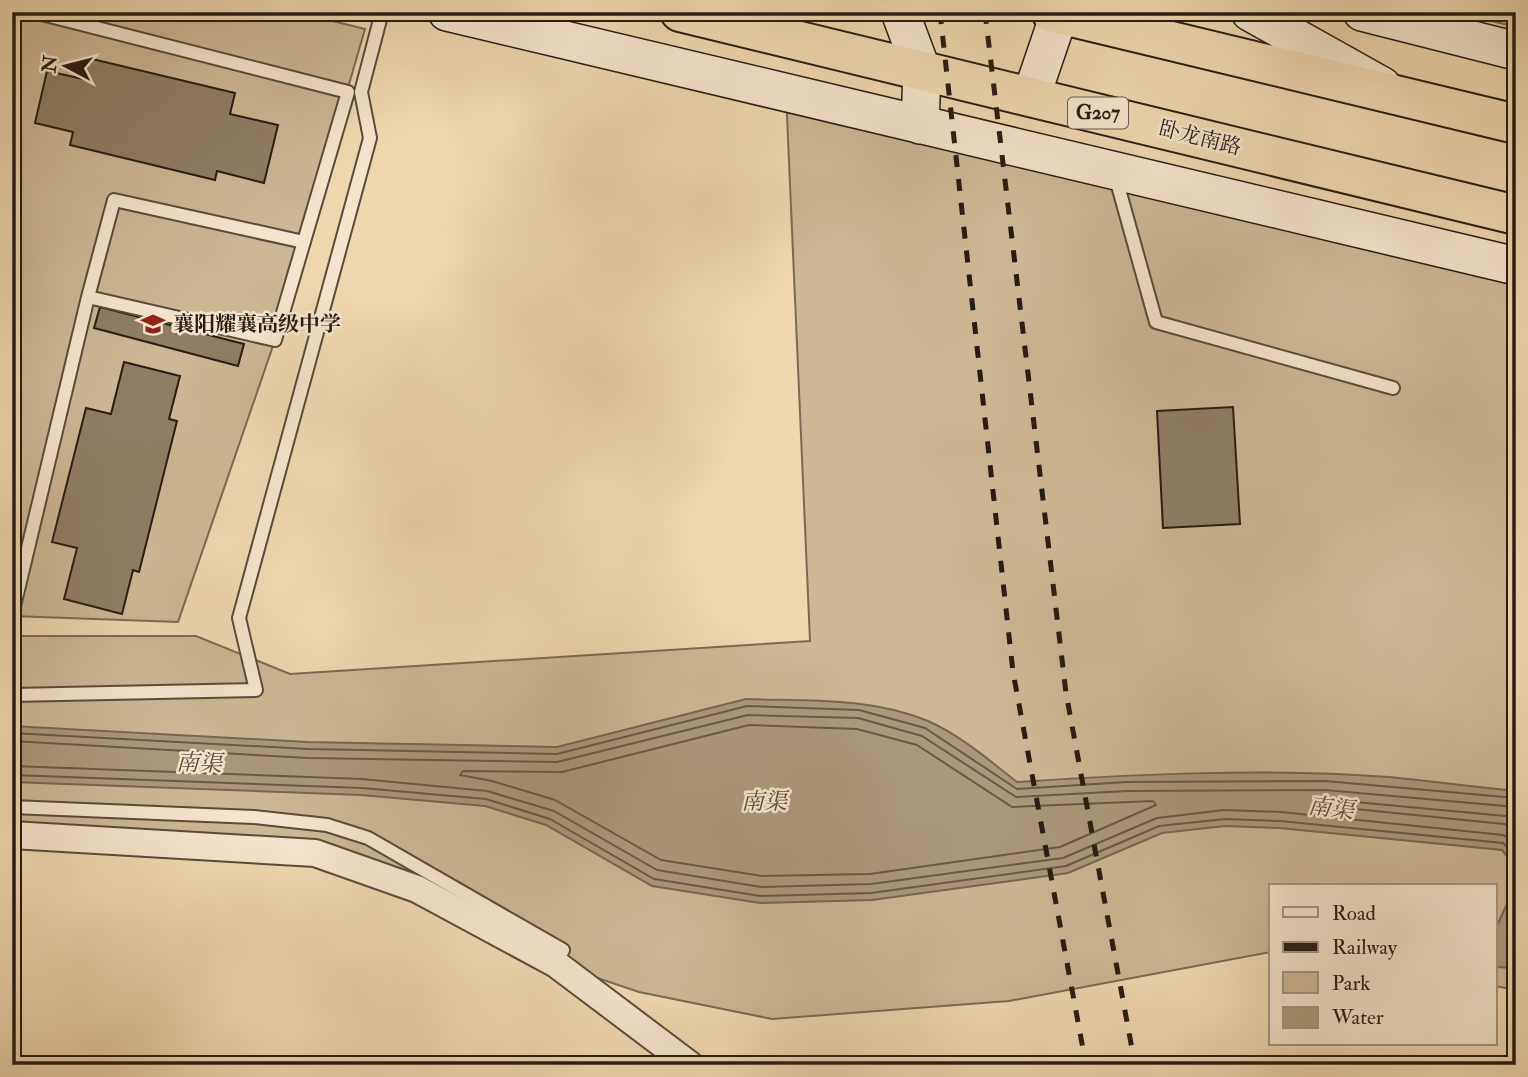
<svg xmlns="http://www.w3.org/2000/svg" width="1528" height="1077" font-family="'IM FELL Double Pica','Noto Serif SC',serif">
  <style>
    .green { fill: #ceb795; stroke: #7a6a54; stroke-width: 2 }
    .water { fill: #ab987a; stroke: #766750; stroke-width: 2 }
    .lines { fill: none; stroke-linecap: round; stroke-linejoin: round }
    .shore { stroke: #685a46; stroke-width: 2 }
    .building { fill: #8f7e64; stroke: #261d12; stroke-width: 2 }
    .lane-casing { stroke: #584c3a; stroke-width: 16 }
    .street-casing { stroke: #584c3a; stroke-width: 30 }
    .secondary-casing { stroke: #261d12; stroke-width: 40 }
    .highway-casing { stroke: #261d12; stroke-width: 42 }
    .lane { stroke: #f5e5cc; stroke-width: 12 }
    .street { stroke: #f5e5cc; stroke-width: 26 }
    .secondary { stroke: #f5e5cc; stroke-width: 37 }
    .highway { stroke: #f0d7b0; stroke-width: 38 }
    .rail { stroke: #261d12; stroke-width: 5; stroke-dasharray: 12 12; stroke-linecap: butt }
    .labels { text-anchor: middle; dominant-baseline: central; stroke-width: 5; stroke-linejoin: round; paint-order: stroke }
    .shield { fill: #f5e5cc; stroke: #64594a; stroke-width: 2 }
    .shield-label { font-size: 19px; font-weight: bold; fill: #261d12 }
    .street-label { font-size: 21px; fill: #261d12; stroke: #f5e5cc }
    .poi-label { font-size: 21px; font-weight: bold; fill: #261d12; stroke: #f5e5cc; text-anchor: start }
    .water-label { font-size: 23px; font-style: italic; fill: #5b4e3c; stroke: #f5e5cc }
  </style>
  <rect width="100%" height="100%" fill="#f0d7b0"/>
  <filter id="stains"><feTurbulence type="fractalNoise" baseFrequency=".00286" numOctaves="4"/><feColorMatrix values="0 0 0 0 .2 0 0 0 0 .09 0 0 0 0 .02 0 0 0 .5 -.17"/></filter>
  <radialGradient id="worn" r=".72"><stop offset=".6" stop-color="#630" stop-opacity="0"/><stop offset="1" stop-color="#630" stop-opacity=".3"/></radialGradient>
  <path class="green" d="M 12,12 L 296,12 L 365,29 L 275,340 L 178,622 L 12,616 Z
    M 1455,12 L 1516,12 L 1516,27 Z
    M 786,93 L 1516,266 L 1516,990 L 1495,986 L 1495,886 L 1271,886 L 1271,952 L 1009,1001 L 772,1019 L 639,992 L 556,964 L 315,853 L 12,835 L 12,636 L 196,636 L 290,674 L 810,641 Z"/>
  <path class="water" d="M 746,699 C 806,701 871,697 928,721 C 960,735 990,761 1017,782 C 1140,774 1266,768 1389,777 C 1431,781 1474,787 1516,791 L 1516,868 L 1502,850 L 1279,828 L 1225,826 L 1162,833 L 1068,873 L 872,900 L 760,903 L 652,886 L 546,825 L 485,806 L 361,795 L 12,782 L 12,726 L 308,742 L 557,747 Z
    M 1516,884 L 1516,968 L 1495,967 L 1495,930 Z"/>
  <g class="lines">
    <path class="shore" d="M 749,725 L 857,729 L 917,745 L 1012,807 L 1153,801 L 1156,805 L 1060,847 L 870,874 L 762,876 L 661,860 L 555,800 L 492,781 L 460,775 L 463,771 L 562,772 Z
      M 12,733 L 308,749 L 557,754 L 747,706 L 859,710 L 925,728 L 1017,789 L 1126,782 L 1325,781 L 1516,798
      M 12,741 L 308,758 L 557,762 L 748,715 L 858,718 L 922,736 L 1016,797 L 1127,791 L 1325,790 L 1516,807
      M 12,766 L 362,779 L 487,791 L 554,811 L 657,870 L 761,887 L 871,884 L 1063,858 L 1157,818 L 1224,810 L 1281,812 L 1503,835 L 1516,842
      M 12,775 L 362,788 L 486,799 L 550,819 L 654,879 L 760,896 L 871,893 L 1066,866 L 1159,826 L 1225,819 L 1280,821 L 1503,843 L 1516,856
      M 1516,817 L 1355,802 L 1351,805 L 1355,809 L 1504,824 L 1516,828"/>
  </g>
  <path class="building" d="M 88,58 L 235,93 L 230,114 L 278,125 L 264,183 L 217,171 L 215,180 L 70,145 L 73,132 L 35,123 L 47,71 L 83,79 Z
    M 100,307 L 244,344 L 238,366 L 94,328 Z
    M 124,362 L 180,376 L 169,419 L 177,421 L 139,572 L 133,570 L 122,614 L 64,599 L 77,548 L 52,542 L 86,408 L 111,414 Z
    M 1233,407 L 1240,524 L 1163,528 L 1157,411 Z"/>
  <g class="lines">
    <g class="lane-casing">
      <path id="lane" d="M 1115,175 L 1156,322 L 1393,388
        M 88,297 L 114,200 L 304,242
        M 12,615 L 88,297 L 275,340 L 348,92 L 34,12
        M 12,695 L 256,690 L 239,618 L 370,138 L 361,92 L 382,12
        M 12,807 L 254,817 L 327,825 L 368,838 L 563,950 L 556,964"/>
    </g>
    <g class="street-casing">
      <path id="street" d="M 12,835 L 315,853 L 417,889 L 556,964 L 690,1065"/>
    </g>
    <g class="secondary-casing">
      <path id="secondary" d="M 447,12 L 1516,266
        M 900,12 L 922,71 L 920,125
        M 1250,12 L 1382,86
        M 1362,12 L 1516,51
        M 1031,97 L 1060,12"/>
    </g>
    <g class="highway-casing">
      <path id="highway" d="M 680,12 L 1516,215
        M 1051,12 L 1516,124"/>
    </g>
    <use href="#lane" class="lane"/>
    <use href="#street" class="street"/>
    <use href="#secondary" class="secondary"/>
    <use href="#highway" class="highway"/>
    <path class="rail" d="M 940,12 L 1013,672 L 1086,1065
      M 985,12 L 1066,693 L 1135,1065"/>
  </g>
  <defs>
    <g id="school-bare" transform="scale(1.89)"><path d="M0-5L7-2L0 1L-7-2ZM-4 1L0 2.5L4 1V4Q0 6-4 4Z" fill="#8f2418" stroke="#f5e5cc" stroke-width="2.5" paint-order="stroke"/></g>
  </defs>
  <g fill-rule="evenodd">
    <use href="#school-bare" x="153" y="324"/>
  </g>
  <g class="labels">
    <rect class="shield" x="1068" y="97.5" width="60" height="31" rx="5"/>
    <g class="shield-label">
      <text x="1098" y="113">G207</text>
    </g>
    <g class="street-label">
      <text transform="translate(1200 138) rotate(14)">卧龙南路</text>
    </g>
    <g class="poi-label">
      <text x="173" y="324">襄阳耀襄高级中学</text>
    </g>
    <g class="water-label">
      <text transform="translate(199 763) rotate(2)">南渠</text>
      <text x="764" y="801">南渠</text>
      <text transform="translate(1331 808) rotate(7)">南渠</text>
    </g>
  </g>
  <rect width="1528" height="1077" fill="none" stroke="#f0d7b0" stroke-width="42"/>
  <rect x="14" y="14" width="1500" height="1049" fill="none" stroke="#261d12" stroke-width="3.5"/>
  <rect x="21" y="21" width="1486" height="1035" fill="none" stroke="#261d12" stroke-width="2"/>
  <rect x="1269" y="884" width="228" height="161" fill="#f5e5cc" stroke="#a29582" stroke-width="2"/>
  <rect x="1283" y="907" width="35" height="10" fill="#f5e5cc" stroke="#a29582" stroke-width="2"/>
  <text x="1332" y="920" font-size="21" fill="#261d12">Road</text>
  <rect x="1283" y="942" width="35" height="10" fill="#261d12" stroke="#a29582" stroke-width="2"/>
  <text x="1332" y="954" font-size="21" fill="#261d12">Railway</text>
  <rect x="1283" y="972" width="35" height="21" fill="#ceb795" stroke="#a29582" stroke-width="2"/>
  <text x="1332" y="990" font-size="21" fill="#261d12">Park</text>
  <rect x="1283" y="1007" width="35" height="21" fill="#ab987a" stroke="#a29582" stroke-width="2"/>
  <text x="1332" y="1024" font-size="21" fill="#261d12">Water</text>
  <g transform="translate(66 66) rotate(277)" stroke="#f5e5cc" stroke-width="5" paint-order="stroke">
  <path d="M0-5L12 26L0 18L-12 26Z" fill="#261d12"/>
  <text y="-10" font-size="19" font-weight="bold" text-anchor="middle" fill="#261d12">N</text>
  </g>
  <rect width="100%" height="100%" filter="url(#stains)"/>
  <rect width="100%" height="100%" fill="url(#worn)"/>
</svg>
